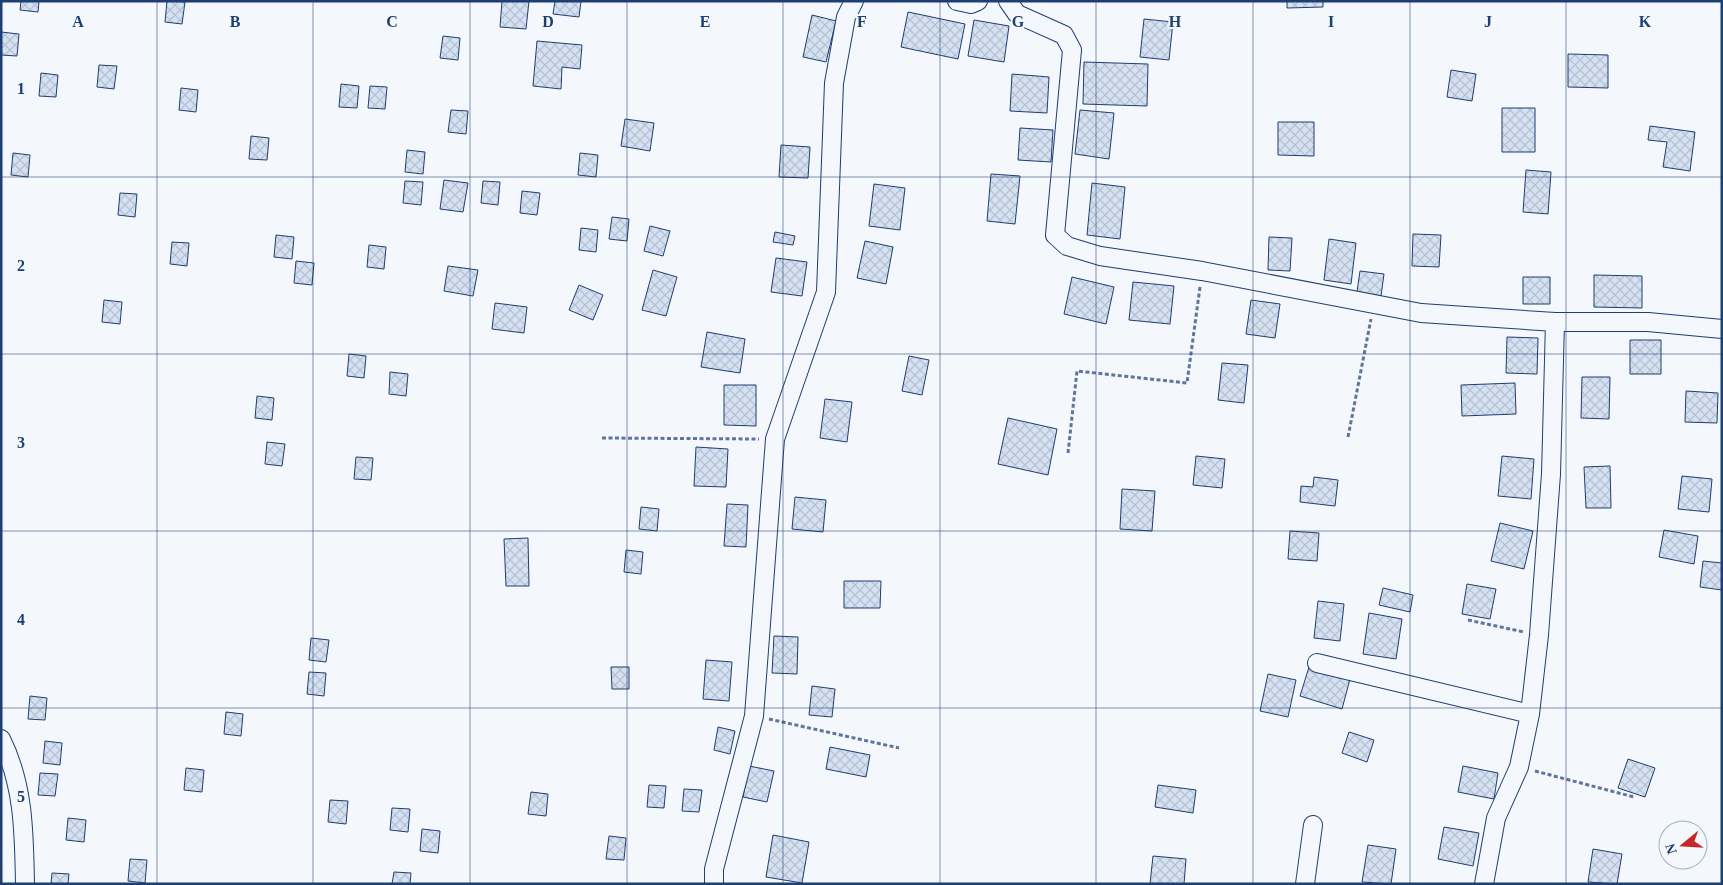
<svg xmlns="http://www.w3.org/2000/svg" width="1723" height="885" font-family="Georgia,serif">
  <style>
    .building { fill: url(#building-cross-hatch); stroke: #1d3f73 }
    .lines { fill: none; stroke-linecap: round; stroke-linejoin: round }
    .minor-casing { stroke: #1d3f73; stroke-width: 20 }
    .path { stroke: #5e769c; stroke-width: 3; stroke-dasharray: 4 2.5; stroke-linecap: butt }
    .minor { stroke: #f4f7fb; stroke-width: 18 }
    .grid { fill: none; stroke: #1d3f73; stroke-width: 1; stroke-opacity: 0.55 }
    .grid-label { font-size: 16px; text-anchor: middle; font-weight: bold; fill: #1d3f73; stroke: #f4f7fb; stroke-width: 4; stroke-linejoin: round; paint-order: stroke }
  </style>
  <defs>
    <pattern id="building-cross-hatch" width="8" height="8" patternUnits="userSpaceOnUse" patternTransform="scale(1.25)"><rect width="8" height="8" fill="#d5e0f0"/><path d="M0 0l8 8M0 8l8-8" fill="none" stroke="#b6c1d1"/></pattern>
  </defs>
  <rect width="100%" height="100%" fill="#f4f7fb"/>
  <path class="building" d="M 21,1 L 39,1 L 38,12 L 20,10 Z
    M 167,1 L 185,2 L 182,24 L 165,22 Z
    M 502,1 L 529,1 L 526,29 L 500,27 Z
    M 555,1 L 581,1 L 579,17 L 553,14 Z
    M 1287,1 L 1323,1 L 1323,7 L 1287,8 Z
    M 908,12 L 965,24 L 958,59 L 901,47 Z
    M 812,15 L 836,21 L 826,62 L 803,57 Z
    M 1144,19 L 1173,22 L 1169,60 L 1140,57 Z
    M 974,20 L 1009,26 L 1004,62 L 968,56 Z
    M 1,32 L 19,34 L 17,56 L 1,55 Z
    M 443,36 L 460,38 L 458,60 L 440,58 Z
    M 537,41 L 582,45 L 580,69 L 562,67 L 561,89 L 533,86 Z
    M 1568,54 L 1608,55 L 1608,88 L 1568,87 Z
    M 1084,62 L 1148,64 L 1147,106 L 1083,104 Z
    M 99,65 L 117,66 L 114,89 L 97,87 Z
    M 1451,70 L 1476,74 L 1472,101 L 1447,97 Z
    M 41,73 L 58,75 L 56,97 L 39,96 Z
    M 1012,74 L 1049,77 L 1047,113 L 1010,111 Z
    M 341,84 L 359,86 L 357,108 L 339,107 Z
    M 370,86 L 387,87 L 385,109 L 368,108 Z
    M 181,88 L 198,90 L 196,112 L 179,110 Z
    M 1502,108 L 1535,108 L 1535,152 L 1502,152 Z
    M 451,110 L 468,111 L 466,134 L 448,132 Z
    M 1080,110 L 1114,113 L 1109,159 L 1075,154 Z
    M 625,119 L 654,123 L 650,151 L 621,146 Z
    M 1278,122 L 1314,122 L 1314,156 L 1278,155 Z
    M 1650,126 L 1695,132 L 1690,171 L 1663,167 L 1667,142 L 1648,140 Z
    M 1020,128 L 1053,130 L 1051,162 L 1018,160 Z
    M 251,136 L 269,138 L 267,160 L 249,159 Z
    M 781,145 L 810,147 L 808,178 L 779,177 Z
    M 407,150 L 425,152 L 423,174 L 405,172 Z
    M 13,153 L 30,155 L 28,177 L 11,175 Z
    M 580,153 L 598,155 L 596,177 L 578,175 Z
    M 1526,170 L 1551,172 L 1548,214 L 1523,212 Z
    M 991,174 L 1020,176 L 1015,224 L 987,221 Z
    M 444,180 L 468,183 L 463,212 L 440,209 Z
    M 405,181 L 423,182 L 421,205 L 403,203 Z
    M 483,181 L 500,182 L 498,205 L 481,203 Z
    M 1092,183 L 1125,187 L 1120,239 L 1087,235 Z
    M 874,184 L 905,188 L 900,230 L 869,226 Z
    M 522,191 L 540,193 L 537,215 L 520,213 Z
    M 120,193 L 137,194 L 135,217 L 118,215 Z
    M 612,217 L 629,219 L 627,241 L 609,239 Z
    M 650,226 L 670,231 L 663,256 L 644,251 Z
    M 581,228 L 598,230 L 596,252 L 579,250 Z
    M 775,232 L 795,236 L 793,245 L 773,242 Z
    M 1413,234 L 1441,235 L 1439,267 L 1412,266 Z
    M 276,235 L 294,237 L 292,259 L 274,257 Z
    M 1269,237 L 1292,238 L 1290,271 L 1268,270 Z
    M 1329,239 L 1356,243 L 1351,284 L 1324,280 Z
    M 865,241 L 893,247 L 886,284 L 857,278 Z
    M 172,242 L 189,243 L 187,266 L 170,264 Z
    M 369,245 L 386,247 L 384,269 L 367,267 Z
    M 776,258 L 807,262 L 802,296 L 771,292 Z
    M 296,261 L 314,263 L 312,285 L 294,283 Z
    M 448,266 L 478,270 L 473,296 L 444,291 Z
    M 653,270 L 677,277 L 666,316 L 642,310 Z
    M 1360,271 L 1384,274 L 1381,296 L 1357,292 Z
    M 1594,275 L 1642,276 L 1642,308 L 1594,307 Z
    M 1072,277 L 1114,287 L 1106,324 L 1064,314 Z
    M 1523,277 L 1550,277 L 1550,304 L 1523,304 Z
    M 1133,282 L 1174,286 L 1170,324 L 1129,320 Z
    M 579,285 L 603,295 L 593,320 L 569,310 Z
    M 104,300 L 122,302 L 120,324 L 102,322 Z
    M 1251,300 L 1280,304 L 1275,338 L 1246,334 Z
    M 495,303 L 527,307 L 524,333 L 492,329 Z
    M 707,332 L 745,339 L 740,373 L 701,367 Z
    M 1507,337 L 1538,338 L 1537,374 L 1506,373 Z
    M 1630,340 L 1661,340 L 1661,374 L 1630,374 Z
    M 349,354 L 366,356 L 364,378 L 347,376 Z
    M 909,356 L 929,360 L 922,395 L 902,391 Z
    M 1222,363 L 1248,365 L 1244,403 L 1218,400 Z
    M 390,372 L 408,374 L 406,396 L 389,394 Z
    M 1582,377 L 1610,377 L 1609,419 L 1581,418 Z
    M 1515,383 L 1516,414 L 1462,416 L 1461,385 Z
    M 724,385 L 756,385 L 756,426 L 724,425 Z
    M 1686,391 L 1718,393 L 1717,423 L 1685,422 Z
    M 257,396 L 274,398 L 272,420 L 255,418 Z
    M 825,399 L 852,402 L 847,442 L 820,438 Z
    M 1008,418 L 1057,429 L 1048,475 L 998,464 Z
    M 267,442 L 285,444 L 282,466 L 265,464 Z
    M 696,447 L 728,449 L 726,487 L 694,486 Z
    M 1196,456 L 1225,459 L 1222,488 L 1193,485 Z
    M 1502,456 L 1534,459 L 1531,499 L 1498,496 Z
    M 356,457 L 373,458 L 371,480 L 354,479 Z
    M 1610,466 L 1611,508 L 1586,508 L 1584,467 Z
    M 1682,476 L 1712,479 L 1709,512 L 1678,509 Z
    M 1314,477 L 1338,480 L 1335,506 L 1300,502 L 1301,486 L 1313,487 Z
    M 1122,489 L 1155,491 L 1152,531 L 1120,529 Z
    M 795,497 L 826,500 L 823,532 L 792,529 Z
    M 727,504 L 748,505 L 746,547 L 724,546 Z
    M 641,507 L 659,509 L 657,531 L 639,529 Z
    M 1500,523 L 1533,531 L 1524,569 L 1491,561 Z
    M 1664,530 L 1698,536 L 1694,564 L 1659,557 Z
    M 1290,531 L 1319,533 L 1317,561 L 1288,559 Z
    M 528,538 L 529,586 L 506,586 L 504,539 Z
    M 626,550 L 643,552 L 641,574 L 624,572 Z
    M 1703,561 L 1722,563 L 1722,590 L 1700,587 Z
    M 844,581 L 881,581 L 880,608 L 844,608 Z
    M 1467,584 L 1496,589 L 1490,619 L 1462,614 Z
    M 1383,588 L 1413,595 L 1410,612 L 1379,605 Z
    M 1318,601 L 1344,604 L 1340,641 L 1314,638 Z
    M 1369,613 L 1402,619 L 1396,659 L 1363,654 Z
    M 774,636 L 798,637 L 797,674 L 772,673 Z
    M 311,638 L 329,640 L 326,662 L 309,660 Z
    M 706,660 L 732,662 L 729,701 L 703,699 Z
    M 611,667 L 629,667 L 629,689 L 612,689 Z
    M 1309,667 L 1350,679 L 1342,709 L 1300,696 Z
    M 309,672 L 326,673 L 324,696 L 307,694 Z
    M 1268,674 L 1296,680 L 1288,717 L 1260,711 Z
    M 812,686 L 835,689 L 832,717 L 809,715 Z
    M 30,696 L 47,698 L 45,720 L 28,719 Z
    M 226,712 L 243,714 L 241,736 L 224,734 Z
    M 718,727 L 735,731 L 730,754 L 714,750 Z
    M 1349,732 L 1374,740 L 1367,762 L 1342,753 Z
    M 45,741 L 62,743 L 60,765 L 43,763 Z
    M 830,747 L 870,755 L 866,777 L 826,769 Z
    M 1628,759 L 1655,768 L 1645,797 L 1618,788 Z
    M 749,766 L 774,771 L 767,802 L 743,797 Z
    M 1463,766 L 1498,773 L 1494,799 L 1458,792 Z
    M 186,768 L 204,770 L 202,792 L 184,790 Z
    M 40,773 L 58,774 L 55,796 L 38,795 Z
    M 649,785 L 666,786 L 664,808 L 647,807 Z
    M 1158,785 L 1196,790 L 1193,813 L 1155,807 Z
    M 684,789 L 702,790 L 699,812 L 682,811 Z
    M 531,792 L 548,794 L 546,816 L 528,814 Z
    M 330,800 L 348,801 L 346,824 L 328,822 Z
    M 392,808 L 410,809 L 408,832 L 390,830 Z
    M 68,818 L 86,820 L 84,842 L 66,840 Z
    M 1444,827 L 1479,833 L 1473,866 L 1438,859 Z
    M 422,829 L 440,831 L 438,853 L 420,851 Z
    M 773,835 L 809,842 L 802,883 L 766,877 Z
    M 609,836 L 626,838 L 624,860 L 606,859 Z
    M 1368,845 L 1396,849 L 1391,884 L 1362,882 Z
    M 1593,849 L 1622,854 L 1617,884 L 1588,882 Z
    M 1153,856 L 1186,859 L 1184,884 L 1150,884 Z
    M 130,859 L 147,860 L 145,883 L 128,881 Z
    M 394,872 L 411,873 L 410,884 L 392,884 Z
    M 52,873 L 69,874 L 68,884 L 51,884 Z"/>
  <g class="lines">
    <g class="minor-casing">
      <path id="minor" d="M 957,1 L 971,4 L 978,1
        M 1008,1 L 1017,14 L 1064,35 L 1072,50 L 1055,235 L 1067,246 L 1100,256 L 1202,271 L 1421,313 L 1555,322 L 1648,322 L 1722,329
        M 1317,663 L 1530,714
        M 1,739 C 24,785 24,833 25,884
        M 714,884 L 714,869 L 754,716 L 775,439 L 826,292 L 834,83 L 846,17 L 854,1
        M 1305,884 L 1313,825
        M 1484,884 L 1496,818 L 1519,767 L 1530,714 L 1539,635 L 1551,474 L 1555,322"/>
    </g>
    <path class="path" d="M 1348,437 L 1371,319
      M 602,438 L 759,439
      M 1068,453 L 1077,371 L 1187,383 L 1200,287
      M 1468,620 L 1524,632
      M 769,719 L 899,748
      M 1535,771 L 1634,797"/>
    <use href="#minor" class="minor"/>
  </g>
  <path class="grid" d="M 157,1 L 157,884M 313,1 L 313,884M 470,1 L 470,884M 627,1 L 627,884M 783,1 L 783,884M 940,1 L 940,884M 1096,1 L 1096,884M 1253,1 L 1253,884M 1410,1 L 1410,884M 1566,1 L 1566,884M 1,177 L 1722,177M 1,354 L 1722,354M 1,531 L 1722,531M 1,708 L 1722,708"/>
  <g class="grid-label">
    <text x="78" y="27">A</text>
    <text x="235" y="27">B</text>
    <text x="392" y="27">C</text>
    <text x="548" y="27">D</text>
    <text x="705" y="27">E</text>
    <text x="862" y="27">F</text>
    <text x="1018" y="27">G</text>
    <text x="1175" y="27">H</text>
    <text x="1331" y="27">I</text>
    <text x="1488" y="27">J</text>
    <text x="1645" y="27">K</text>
    <text x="21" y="94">1</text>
    <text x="21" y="271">2</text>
    <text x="21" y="448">3</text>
    <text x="21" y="625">4</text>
    <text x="21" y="802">5</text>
  </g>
  <rect width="1723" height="885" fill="none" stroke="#1d3f73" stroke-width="5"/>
  <g transform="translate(1683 845) rotate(252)"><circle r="24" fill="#f4f7fb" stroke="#9eadc5"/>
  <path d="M0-4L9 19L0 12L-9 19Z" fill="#c62828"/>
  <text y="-8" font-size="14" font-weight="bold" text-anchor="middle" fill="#1d3f73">N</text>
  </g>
</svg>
